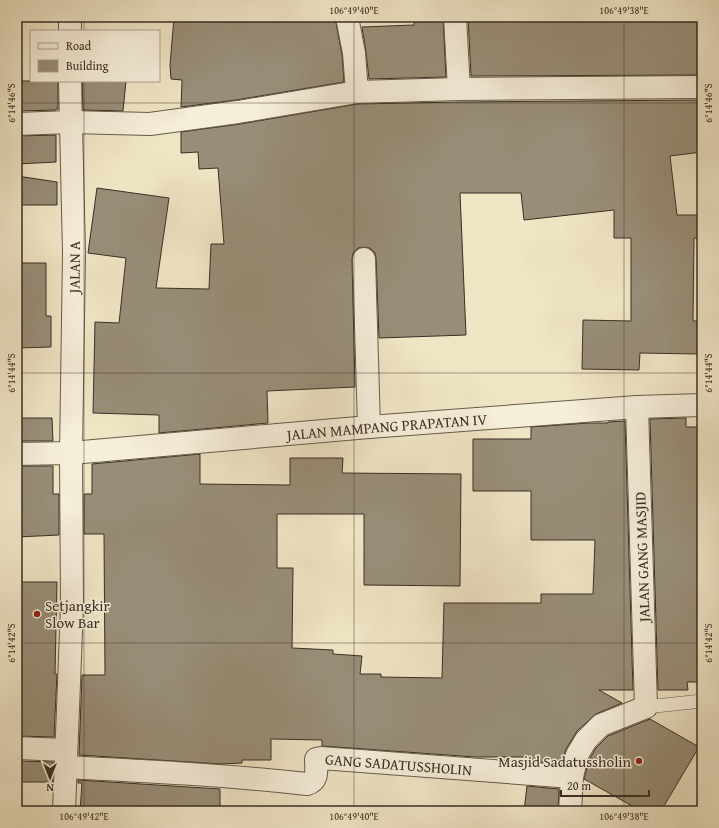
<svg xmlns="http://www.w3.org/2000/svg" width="719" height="828" font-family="'Gentium Book Plus',serif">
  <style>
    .building { fill: #988e78; stroke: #392f24 }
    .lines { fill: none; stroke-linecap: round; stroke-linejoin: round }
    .lane-casing { stroke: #665c4c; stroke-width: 14 }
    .street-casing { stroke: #665c4c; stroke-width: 24 }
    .lane { stroke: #f5eed9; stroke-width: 13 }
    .street { stroke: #f5eed9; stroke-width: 22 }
    .ticks { fill: none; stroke: #392f24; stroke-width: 1; stroke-opacity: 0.45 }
    .poi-dot { fill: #8f2418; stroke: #f5eed9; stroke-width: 1.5 }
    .labels { text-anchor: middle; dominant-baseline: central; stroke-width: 3; stroke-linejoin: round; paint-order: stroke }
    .street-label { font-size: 15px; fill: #392f24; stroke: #f5eed9 }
    .poi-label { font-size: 15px; fill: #392f24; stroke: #f5eed9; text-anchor: start }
    .neatline { fill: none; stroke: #392f24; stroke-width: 1.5 }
    .ticks-label { font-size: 10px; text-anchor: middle; fill: #392f24 }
  </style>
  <rect width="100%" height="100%" fill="#efe5c5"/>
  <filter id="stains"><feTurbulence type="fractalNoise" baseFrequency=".005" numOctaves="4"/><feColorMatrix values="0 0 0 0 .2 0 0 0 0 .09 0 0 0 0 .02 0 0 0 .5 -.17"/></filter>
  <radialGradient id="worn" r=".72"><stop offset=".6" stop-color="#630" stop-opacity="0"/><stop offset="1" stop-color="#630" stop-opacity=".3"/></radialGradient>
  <path class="building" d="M 277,17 L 335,17 L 342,55 L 344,82 L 236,100 L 181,107 L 182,80 L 171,79 L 170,65 L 174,18 Z
    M 414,17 L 443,17 L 446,77 L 369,79 L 366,52 L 362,27 L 414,25 Z
    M 468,17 L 640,17 L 640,19 L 702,20 L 702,75 L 471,76 Z
    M 17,81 L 58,81 L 58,109 L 56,109 L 56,110 L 17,111 Z
    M 82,81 L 126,81 L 123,111 L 83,110 Z
    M 699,100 L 702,123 L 702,152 L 670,156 L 677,215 L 702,215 L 702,238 L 694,238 L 693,321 L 699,321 L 698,354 L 640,353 L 639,370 L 582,369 L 583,320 L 631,321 L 631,238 L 614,238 L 614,210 L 524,220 L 521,193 L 460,193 L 466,335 L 379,338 L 376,258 L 375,253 L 370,248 L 363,247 L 358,248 L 353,253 L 352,259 L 355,387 L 267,391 L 268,423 L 159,433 L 159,415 L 93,413 L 95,322 L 119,323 L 126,258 L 88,253 L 97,188 L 169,198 L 156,288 L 209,289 L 211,244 L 224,244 L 218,168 L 199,169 L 198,152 L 181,153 L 181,132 L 240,124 L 358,104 L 459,102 Z
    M 56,135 L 56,162 L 17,164 L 17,136 Z
    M 17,176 L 57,182 L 57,205 L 17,205 Z
    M 17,263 L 46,263 L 46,316 L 51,316 L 51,347 L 17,348 Z
    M 19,418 L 52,418 L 53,441 L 19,441 Z
    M 686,418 L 686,427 L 702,427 L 702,682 L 687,682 L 688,690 L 658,690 L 650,419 Z
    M 625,421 L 633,690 L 599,690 L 622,703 L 596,714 L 577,731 L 566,749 L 562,764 L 529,761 L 530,757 L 475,757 L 322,746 L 322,740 L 271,739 L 271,760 L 242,760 L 242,763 L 221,764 L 79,755 L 82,675 L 105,675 L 104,534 L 84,534 L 84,494 L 92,494 L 92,464 L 200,454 L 200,484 L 290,485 L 290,458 L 343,458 L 342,473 L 461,474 L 460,586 L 364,585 L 364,514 L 277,514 L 277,568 L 293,568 L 292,648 L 333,650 L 333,654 L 362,656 L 360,674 L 381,674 L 381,677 L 442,678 L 444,603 L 541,603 L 541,594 L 593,594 L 595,540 L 531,540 L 531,491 L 473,491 L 473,439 L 531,439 L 531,427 L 588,423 L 608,423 L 608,422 Z
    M 19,466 L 53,466 L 53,494 L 59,494 L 59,535 L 17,537 L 17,484 L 19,484 Z
    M 17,582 L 57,582 L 55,674 L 57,674 L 54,737 L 17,736 Z
    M 650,719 L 699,747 L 661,811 L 641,811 L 584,779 L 589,760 L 596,748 L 608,736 Z
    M 17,761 L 53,762 L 53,782 L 17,782 Z
    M 78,780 L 220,789 L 220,811 L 114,809 L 114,811 L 80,811 L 82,783 L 78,783 Z
    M 527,786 L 559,789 L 558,811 L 524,811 Z"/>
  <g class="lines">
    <g class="lane-casing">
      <path id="lane" d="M 646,707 L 702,701"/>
    </g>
    <g class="street-casing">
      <g id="street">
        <path d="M 70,17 L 70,31"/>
        <path d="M 347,17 L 354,53 L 357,92"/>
        <path d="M 455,17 L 459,89"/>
        <path d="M 17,124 L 70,122 L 150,124 L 238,112 L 357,92 L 459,89 L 702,87"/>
        <path d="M 364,259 L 369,427"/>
        <path id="s1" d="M 17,454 L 71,453 L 369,427 L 637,407 L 702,405"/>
        <path d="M 17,748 L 65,750"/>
        <path id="s2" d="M 65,767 C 146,771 226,775 307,784 C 319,781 316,770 316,759 L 321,758 L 572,777 L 577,755 L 586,740 L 601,725 L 646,707 L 637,407"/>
        <path id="s3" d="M 64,811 L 72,606 L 71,453 L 74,253 L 70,81"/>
        <path d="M 570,811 L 572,777"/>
      </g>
    </g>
    <use href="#lane" class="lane"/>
    <use href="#street" class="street"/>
  </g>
  <path class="ticks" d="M 84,17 L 84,31M 354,17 L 354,811M 624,17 L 624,811M 84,81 L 84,811M 17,103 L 702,103M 17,373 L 702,373M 17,643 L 702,643"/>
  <g class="poi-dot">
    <circle cx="37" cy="614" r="4"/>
    <circle cx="639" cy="761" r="4"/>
  </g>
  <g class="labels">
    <g class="street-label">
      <text stroke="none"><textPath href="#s3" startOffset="544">JALAN A</textPath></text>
      <text stroke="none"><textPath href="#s1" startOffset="371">JALAN MAMPANG PRAPATAN IV</textPath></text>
      <text transform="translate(642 557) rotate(-92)">JALAN GANG MASJID</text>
      <text stroke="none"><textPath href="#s2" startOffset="355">GANG SADATUSSHOLIN</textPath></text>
    </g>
    <g class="poi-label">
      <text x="45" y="605">Setjangkir<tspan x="45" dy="17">Slow Bar</tspan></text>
      <text x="631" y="761" text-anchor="end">Masjid Sadatussholin</text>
    </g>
  </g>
  <rect width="719" height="828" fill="none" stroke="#efe5c5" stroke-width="44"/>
  <rect x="30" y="30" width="130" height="52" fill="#f5eed9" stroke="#aaa291"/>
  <rect x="38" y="43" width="20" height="6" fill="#f5eed9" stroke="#aaa291"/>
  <text x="66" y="50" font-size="12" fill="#392f24">Road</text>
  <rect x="38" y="60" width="20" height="12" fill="#988e78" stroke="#aaa291"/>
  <text x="66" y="70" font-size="12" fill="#392f24">Building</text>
  <g transform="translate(50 778) rotate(180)" stroke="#f5eed9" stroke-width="3" paint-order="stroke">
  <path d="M0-3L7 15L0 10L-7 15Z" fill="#392f24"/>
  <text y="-6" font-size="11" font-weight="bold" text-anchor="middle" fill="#392f24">N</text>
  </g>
  <path d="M561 790v6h88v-6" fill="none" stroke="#392f24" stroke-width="2"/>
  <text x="567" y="790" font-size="12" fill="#392f24" stroke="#f5eed9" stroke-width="3" paint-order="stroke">20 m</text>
  <rect x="22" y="22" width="675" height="784" class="neatline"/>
  <g class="ticks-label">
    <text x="354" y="14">106°49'40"E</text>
    <text x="624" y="14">106°49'38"E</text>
    <text transform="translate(708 103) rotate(-90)" y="4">6°14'46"S</text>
    <text transform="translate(11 103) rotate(-90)" y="4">6°14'46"S</text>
    <text transform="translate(708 373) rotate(-90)" y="4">6°14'44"S</text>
    <text transform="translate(11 373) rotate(-90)" y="4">6°14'44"S</text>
    <text transform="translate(708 643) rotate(-90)" y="4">6°14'42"S</text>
    <text transform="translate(11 643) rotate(-90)" y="4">6°14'42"S</text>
    <text x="84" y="820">106°49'42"E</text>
    <text x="354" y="820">106°49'40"E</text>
    <text x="624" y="820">106°49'38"E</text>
  </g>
  <rect width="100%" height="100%" filter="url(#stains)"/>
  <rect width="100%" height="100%" fill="url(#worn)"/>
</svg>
